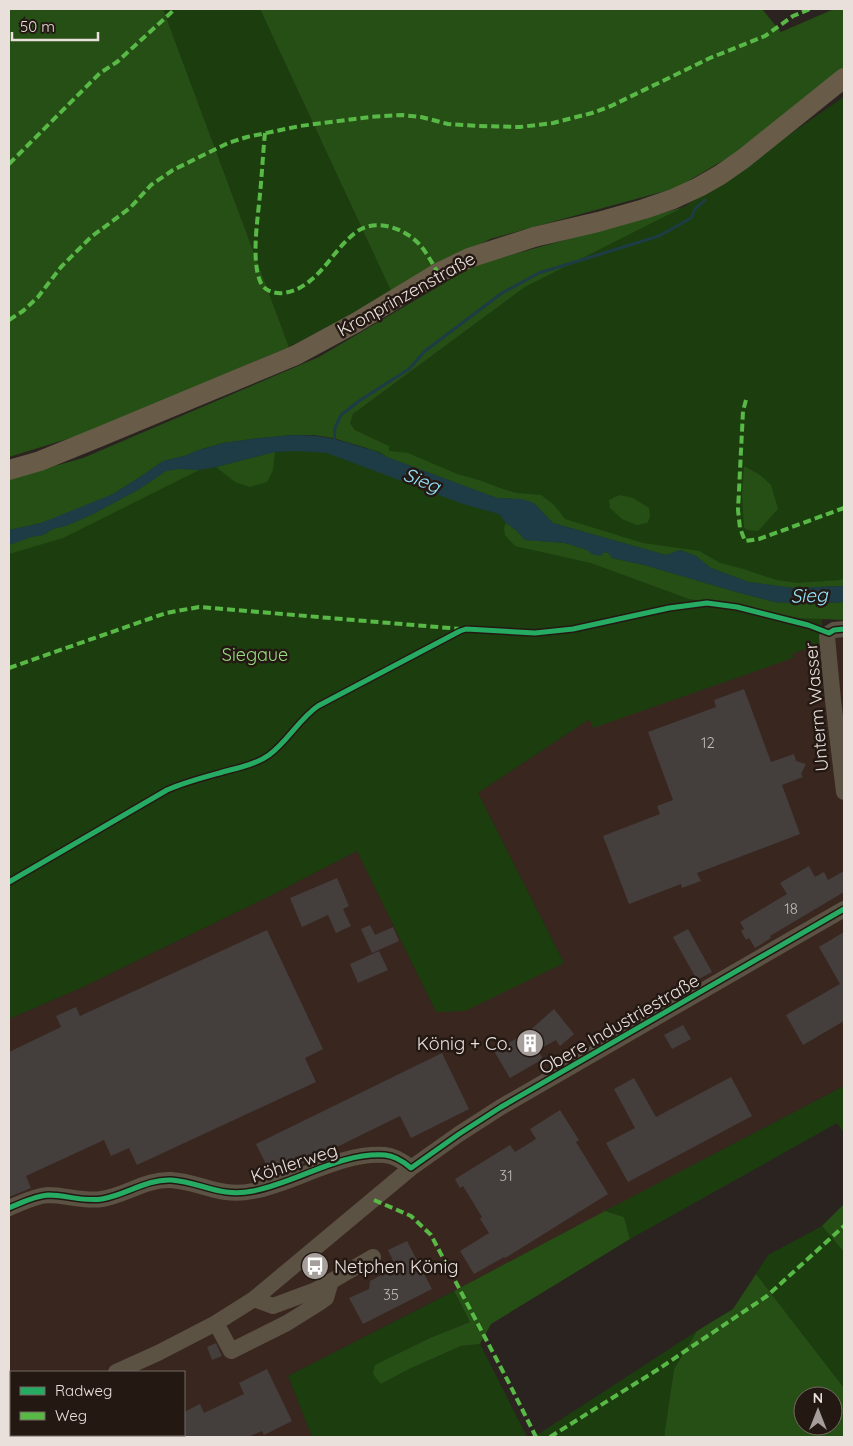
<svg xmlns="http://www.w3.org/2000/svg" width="853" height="1446" font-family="Quicksand,sans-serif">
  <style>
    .built { fill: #39271f; fill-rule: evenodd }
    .green { fill: #1c3e0f }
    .forest { fill: #264f15; fill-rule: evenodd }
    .water { fill: #1d3c45 }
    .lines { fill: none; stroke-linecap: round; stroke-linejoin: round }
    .stream { stroke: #1d3c45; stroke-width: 3 }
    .building { fill: #443e3d }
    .minor { stroke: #5c5244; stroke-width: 16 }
    .major { stroke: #685c49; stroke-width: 20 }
    .quiet { stroke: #58b947; stroke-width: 4; stroke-dasharray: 8 4; stroke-linecap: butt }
    .cycleway-casing { stroke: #241813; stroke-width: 8 }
    .cycleway { stroke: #26ab63; stroke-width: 5 }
    .labels { text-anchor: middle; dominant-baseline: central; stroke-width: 5; stroke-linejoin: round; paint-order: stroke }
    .number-label { font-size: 15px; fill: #c0b8b4 }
    .street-label { font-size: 18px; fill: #e9e0dc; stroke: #241813 }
    .park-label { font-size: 18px; fill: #97dc82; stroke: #241813 }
    .poi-label { font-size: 18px; fill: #e9e0dc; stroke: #241813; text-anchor: end }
    .water-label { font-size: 19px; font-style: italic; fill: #93e1f9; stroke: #241813 }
  </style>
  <rect width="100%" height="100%" fill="#2a2320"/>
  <path class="built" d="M 844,637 L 844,1086 L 450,1293 L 288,1376 L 312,1437 L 9,1437 L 9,1019 L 83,987 L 266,898 L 357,851 L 436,1012 L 564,963 L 478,793 L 585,722 L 765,664 L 816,640 ZM 11,1372 L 184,1372 L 184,1435 L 11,1435 Z"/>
  <path class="green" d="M 163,9 L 260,9 L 392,293 L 289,347 Z
    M 844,97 L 844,578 L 840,580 L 820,582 L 823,642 L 792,654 L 793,658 L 593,728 L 590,720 L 585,722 L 478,793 L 564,963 L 465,1011 L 436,1012 L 357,851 L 266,898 L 83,987 L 9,1019 L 9,530 L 176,453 L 389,448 L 389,446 L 355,430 L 350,423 L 353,414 L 525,287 L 684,207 Z
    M 844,1086 L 844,1133 L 837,1123 L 630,1239 L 624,1217 L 605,1211 Z
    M 822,1226 L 844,1252 L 844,1388 L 756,1274 L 768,1255 Z
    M 454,1291 L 470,1322 L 430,1338 L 376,1365 L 381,1384 L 409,1369 L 461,1346 L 480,1344 L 527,1437 L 312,1437 L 288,1376 Z
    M 697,1331 L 674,1369 L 664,1437 L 534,1437 Z"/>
  <path class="forest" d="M 9,9 L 163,9 L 289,347 L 90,432 L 9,457 Z
    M 260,9 L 762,9 L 781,32 L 834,9 L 844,9 L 844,69 L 741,150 L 676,188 L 490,239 L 392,293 Z
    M 684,207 L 525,287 L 353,414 L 350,423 L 355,430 L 389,446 L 389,451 L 408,453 L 457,474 L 482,481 L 500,488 L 516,493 L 541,495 L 554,505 L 565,519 L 643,543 L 699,551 L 720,563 L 743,569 L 776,580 L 798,583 L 840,580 L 844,578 L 844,586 L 793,588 L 749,582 L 711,568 L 696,556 L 681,550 L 666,555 L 553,523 L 534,503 L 509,498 L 497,498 L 387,457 L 380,452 L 333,438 L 314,435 L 293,435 L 260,438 L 223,443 L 199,450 L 184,456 L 163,461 L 143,475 L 113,494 L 67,514 L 41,523 L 9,530 L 9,479 L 83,458 L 319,357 L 475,265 Z
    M 275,452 L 273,470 L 267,482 L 250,487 L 235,482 L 216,467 Z
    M 744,466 L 760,475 L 771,485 L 778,509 L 758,531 L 747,530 L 744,527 L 742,494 Z
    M 179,469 L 199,470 L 63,538 L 9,554 L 9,545 L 31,537 L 43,535 L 53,529 L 66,526 L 91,515 L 138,490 L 166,471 Z
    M 620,495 L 633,498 L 649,508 L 650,517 L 647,523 L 637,525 L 622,519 L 610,508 L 609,500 Z
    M 506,523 L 517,531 L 525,540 L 565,543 L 587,550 L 609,553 L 612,558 L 644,565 L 736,592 L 774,602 L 801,604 L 844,602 L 844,620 L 799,618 L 689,599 L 591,563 L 515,546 L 505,535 L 504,528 Z
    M 844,1204 L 844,1252 L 822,1226 Z
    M 605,1211 L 624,1217 L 630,1239 L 491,1324 L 480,1344 L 461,1346 L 409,1369 L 381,1384 L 373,1374 L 375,1365 L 430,1338 L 470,1322 L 454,1291 Z
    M 756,1274 L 844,1388 L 844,1437 L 664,1437 L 674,1369 L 697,1331 L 733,1309 ZM 803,1396 L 833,1396 L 833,1426 L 803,1426 Z"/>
  <path class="water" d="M 293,435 C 318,435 334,438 358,446 C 368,449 378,451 387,457 L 497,498 L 522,499 L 534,503 L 553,523 L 666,555 L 680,550 L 696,556 L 711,568 L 749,582 L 793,588 L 844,586 L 844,602 L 801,604 L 774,602 L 736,592 L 644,565 L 612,558 L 608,553 L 604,552 L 601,556 L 591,554 L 587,550 L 565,543 L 525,540 L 517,531 L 506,523 L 499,514 L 463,504 L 327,453 L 298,451 L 275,452 L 216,467 L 199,470 L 179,469 L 166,471 L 138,490 L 91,515 L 66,526 L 53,529 L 43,535 L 31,537 L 9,545 L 9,530 L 41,523 L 113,494 L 143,475 L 163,461 L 184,456 L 199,450 L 223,443 L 260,438 Z"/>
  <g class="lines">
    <path class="stream" d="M 334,443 L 335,428 L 341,415 L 359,401 L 409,369 L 425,351 L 502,293 L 539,273 L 659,236 L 691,218 L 695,209 L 705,200"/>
  </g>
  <path class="building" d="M 744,689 L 771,762 L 794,754 L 796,761 L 806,764 L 801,774 L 803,777 L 782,785 L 800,834 L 697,873 L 701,881 L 682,888 L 681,884 L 629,904 L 603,836 L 660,814 L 657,806 L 673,800 L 648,732 L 716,707 L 714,700 Z
    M 809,866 L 815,877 L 824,872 L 828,880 L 844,871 L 844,892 L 770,936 L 771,938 L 755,948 L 749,938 L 746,940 L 741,931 L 744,929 L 740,922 L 787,894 L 780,883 Z
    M 337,878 L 349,906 L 343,909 L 351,926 L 336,933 L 328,915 L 302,927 L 290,898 Z
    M 370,925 L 375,935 L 393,927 L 399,941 L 372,953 L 361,929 Z
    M 688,929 L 712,972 L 697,980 L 673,937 Z
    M 267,930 L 323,1049 L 305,1058 L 316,1082 L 137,1165 L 129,1148 L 111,1156 L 104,1140 L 26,1176 L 31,1188 L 9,1197 L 9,1052 L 61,1027 L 56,1016 L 76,1007 L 80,1016 Z
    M 844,932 L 844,1021 L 803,1045 L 786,1015 L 840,984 L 819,947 Z
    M 379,951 L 388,970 L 358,983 L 350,964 Z
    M 554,1009 L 574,1034 L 560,1046 L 556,1040 L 538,1050 L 543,1059 L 510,1078 L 494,1051 L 528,1032 Z
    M 683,1025 L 691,1039 L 672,1049 L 664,1035 Z
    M 442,1053 L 469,1109 L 411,1138 L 400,1116 L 296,1167 L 272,1176 L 256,1144 Z
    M 731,1077 L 752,1116 L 628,1182 L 606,1143 L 635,1128 L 614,1089 L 634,1078 L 656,1117 Z
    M 560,1110 L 579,1140 L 576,1142 L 608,1194 L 505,1258 L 504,1257 L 474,1274 L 460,1251 L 489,1233 L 480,1219 L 482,1217 L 463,1186 L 460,1188 L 455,1179 L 510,1145 L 515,1152 L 536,1139 L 530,1129 Z
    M 407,1241 L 432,1289 L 363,1324 L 349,1298 L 369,1289 L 370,1281 L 396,1267 L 388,1250 Z
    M 216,1343 L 222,1356 L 212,1360 L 207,1347 Z
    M 267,1369 L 292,1421 L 264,1435 L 262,1431 L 248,1437 L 184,1437 L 184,1412 L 200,1404 L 204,1413 L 244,1394 L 239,1383 Z"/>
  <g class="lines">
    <path class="minor" d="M 844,629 L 834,630 L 829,633 L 827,637 L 833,700 L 844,792
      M 9,1208 C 21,1203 34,1196 48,1195 C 66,1195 84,1202 102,1199 C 126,1195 146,1179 171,1180 C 201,1182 220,1198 253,1191 C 296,1183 340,1152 385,1155 C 396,1156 404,1162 411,1168
      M 254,1299 L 273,1306 L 316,1290 L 373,1257
      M 216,1323 L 231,1351 L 287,1323 L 319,1303 L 326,1298 L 331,1281
      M 116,1372 L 158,1353 L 216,1323 L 254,1299 L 411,1168 L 459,1134 L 501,1107 L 844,909
      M 9,1422 L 11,1421
      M 103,1435 L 104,1437"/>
    <path class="major" d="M 9,470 L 40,461 L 99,437 L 296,355 L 357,322 L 438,273 L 469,258 L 534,237 L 598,222 L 644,209 L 673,199 L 699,187 L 720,175 L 743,159 L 844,78"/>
    <path class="quiet" d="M 265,133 C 263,153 262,174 260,194 C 258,217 251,259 260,281 C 264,291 274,294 284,293 C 295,291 303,287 311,280 C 328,266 338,246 355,233 C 374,217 405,228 420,245 C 427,253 432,263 438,273
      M 9,164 L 100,73 L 117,62 L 175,9
      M 9,320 L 23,311 L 38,297 L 61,267 L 91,237 L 130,208 L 151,185 L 173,170 L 228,143 L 247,137 L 300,126 L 370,117 L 402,115 L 421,117 L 448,124 L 479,126 L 520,127 L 553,123 L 592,113 L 611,106 L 710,58 L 765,36 L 793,16 L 810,9
      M 746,400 L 743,411 L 738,510 L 740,528 L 745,541 L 759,539 L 844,508
      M 9,668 L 166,613 L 199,607 L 461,629
      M 374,1200 L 411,1216 L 431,1235 L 509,1383 L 536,1437
      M 550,1437 L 657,1370 L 767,1296 L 844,1226"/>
    <g class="cycleway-casing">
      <path id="cycleway" d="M 9,882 L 167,790 C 187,781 209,776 230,770 C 243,767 258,763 269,755 C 288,741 299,719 318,706 L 460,631 L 466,629 L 535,633 L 573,629 L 669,608 L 707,603 L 737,607 L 808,625 L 829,633 L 834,630 L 844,629
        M 9,1208 C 21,1203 34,1196 48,1195 C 66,1195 84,1202 102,1199 C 126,1195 146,1179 171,1180 C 201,1182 220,1198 253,1191 C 296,1183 340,1152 385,1155 C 396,1156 404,1162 411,1168 L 459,1134 L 501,1107 L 844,909"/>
    </g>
    <use href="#cycleway" class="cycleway"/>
  </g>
  <defs>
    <g id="building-disc" transform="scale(1.4375)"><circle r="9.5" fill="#a69e9a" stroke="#241813"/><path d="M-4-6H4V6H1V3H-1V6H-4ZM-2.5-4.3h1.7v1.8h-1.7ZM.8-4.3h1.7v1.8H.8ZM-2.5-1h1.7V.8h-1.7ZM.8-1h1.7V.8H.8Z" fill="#fff"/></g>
    <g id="bus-disc" transform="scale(1.4375)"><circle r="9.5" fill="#a69e9a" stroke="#241813"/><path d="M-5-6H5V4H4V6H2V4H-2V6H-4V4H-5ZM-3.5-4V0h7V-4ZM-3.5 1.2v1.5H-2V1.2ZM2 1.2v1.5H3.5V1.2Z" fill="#fff"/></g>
  </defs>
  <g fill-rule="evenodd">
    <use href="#building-disc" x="530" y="1043"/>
    <use href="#bus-disc" x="315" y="1266"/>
  </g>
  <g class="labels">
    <g class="number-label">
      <text x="708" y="742">12</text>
      <text x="791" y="908">18</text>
      <text x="506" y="1175">31</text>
      <text x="391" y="1294">35</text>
    </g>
    <g class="street-label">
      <text transform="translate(406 294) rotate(-29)">Kronprinzenstraße</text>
      <text transform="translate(816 707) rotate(-95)">Unterm Wasser</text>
      <text transform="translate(619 1024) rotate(-30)">Obere Industriestraße</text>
      <text transform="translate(294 1163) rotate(-18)">Köhlerweg</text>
    </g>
    <g class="park-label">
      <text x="255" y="654">Siegaue</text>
    </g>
    <g class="poi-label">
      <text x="511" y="1043">König + Co.</text>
      <text x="334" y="1266" text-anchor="start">Netphen König</text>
    </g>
    <g class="water-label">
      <text transform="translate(422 480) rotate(22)">Sieg</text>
      <text transform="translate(809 595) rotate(-2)">Sieg</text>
    </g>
  </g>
  <rect width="853" height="1446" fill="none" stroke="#e9e0dc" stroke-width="20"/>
  <rect x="10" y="1371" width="175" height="65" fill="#241813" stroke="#736863"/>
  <rect x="20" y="1387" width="25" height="8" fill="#26ab63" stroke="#736863"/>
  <text x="55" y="1396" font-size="15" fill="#e9e0dc">Radweg</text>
  <rect x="20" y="1412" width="25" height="8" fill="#58b947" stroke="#736863"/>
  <text x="55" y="1421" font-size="15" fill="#e9e0dc">Weg</text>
  <g transform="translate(818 1411)"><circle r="24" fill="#241813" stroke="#736863"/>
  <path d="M0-4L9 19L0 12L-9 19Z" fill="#a69e9a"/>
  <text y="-8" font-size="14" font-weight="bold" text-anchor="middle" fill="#e9e0dc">N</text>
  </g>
  <path d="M12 32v8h86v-8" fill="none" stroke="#e9e0dc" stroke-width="2.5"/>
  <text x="20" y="32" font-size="15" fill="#e9e0dc" stroke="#241813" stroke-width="4" paint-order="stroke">50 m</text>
</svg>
